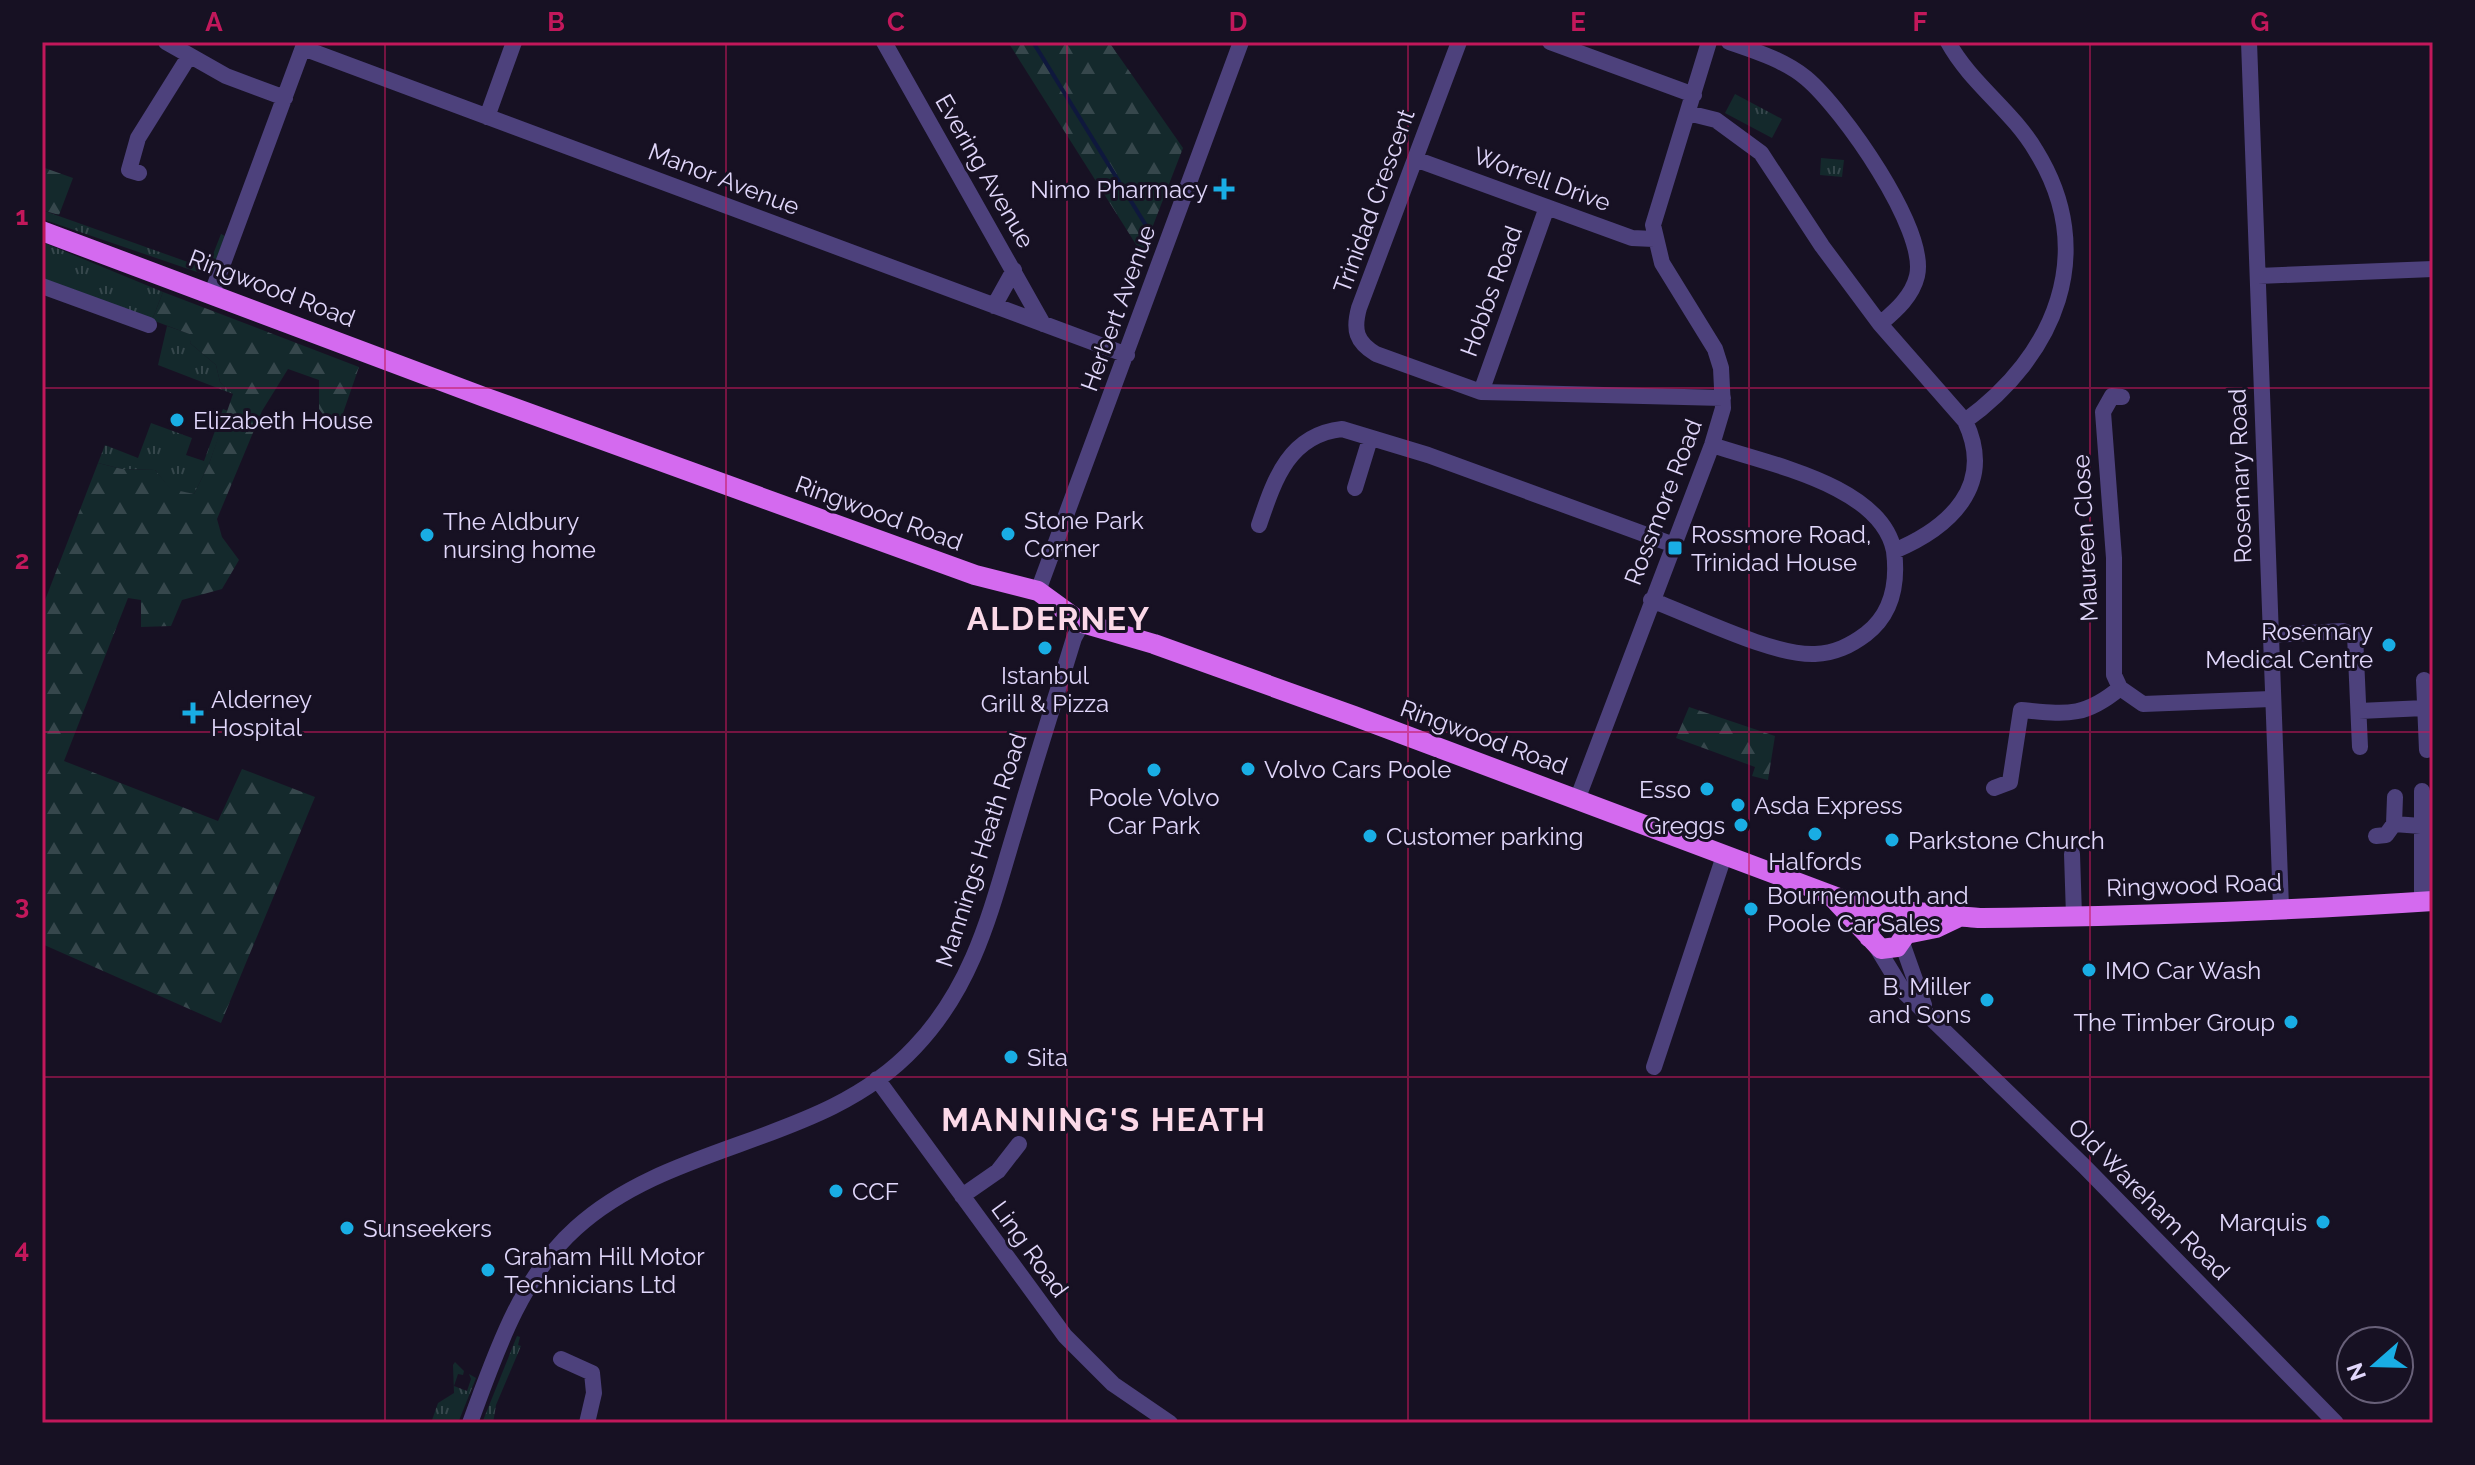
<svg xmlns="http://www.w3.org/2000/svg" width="2475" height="1465" font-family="Raleway,sans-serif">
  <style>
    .grass { fill: url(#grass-tufts) }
    .forest { fill: url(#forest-firs) }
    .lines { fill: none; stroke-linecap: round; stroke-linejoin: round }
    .stream { stroke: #0f183d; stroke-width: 4 }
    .minor { stroke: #4d417c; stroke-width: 16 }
    .major { stroke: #d46aef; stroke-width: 20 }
    .grid { fill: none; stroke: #c2185b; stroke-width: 2; stroke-opacity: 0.55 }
    .poi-dot { fill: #19ade4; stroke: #171123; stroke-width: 3 }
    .labels { text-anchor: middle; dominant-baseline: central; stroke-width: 6; stroke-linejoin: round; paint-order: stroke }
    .street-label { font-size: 24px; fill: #e1d7fb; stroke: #171123 }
    .poi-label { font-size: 24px; fill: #e1d7fb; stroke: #171123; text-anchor: start }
    .district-label { font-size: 32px; font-weight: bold; letter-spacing: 2px; fill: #fbd9e8; stroke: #171123 }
    .neatline { fill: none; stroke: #c2185b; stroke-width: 3 }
    .grid-label { font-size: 26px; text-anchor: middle; font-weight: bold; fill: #c2185b }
  </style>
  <defs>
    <pattern id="grass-tufts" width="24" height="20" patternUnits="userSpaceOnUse" patternTransform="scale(2)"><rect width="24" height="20" fill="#14292c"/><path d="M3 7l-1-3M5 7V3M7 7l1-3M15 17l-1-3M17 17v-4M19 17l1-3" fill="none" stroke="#36474c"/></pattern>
    <pattern id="forest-firs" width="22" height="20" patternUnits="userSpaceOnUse" patternTransform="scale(2)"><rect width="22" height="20" fill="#14292c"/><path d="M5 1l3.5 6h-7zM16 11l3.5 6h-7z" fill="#36474c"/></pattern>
  </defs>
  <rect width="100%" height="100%" fill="#171123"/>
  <path class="grass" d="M 1735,94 L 1782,119 L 1772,138 L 1725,113 Z
    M 1821,158 L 1844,160 L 1842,177 L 1820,175 Z
    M 42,210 L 199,266 L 210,262 L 221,234 L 225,236 L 211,272 L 200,273 L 42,219 Z
    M 42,242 L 163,292 L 152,320 L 42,279 Z
    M 167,326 L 193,335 L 190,343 L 216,365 L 220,382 L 233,394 L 158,365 Z
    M 223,409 L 228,411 L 209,464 L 194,494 L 171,490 L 155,470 L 122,469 L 98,463 L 105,445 L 138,458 L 151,423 L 192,438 L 186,455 L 204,461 Z
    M 517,1336 L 520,1337 L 518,1345 L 521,1346 L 496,1405 L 493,1423 L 482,1423 Z
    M 455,1362 L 464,1371 L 463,1375 L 458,1374 L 454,1386 L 467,1391 L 471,1379 L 469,1374 L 476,1378 L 458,1423 L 431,1423 L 438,1403 L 454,1393 L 453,1365 Z"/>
  <path class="forest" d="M 1008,42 L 1109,42 L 1183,148 L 1142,254 Z
    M 42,167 L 73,178 L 59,215 L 42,210 Z
    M 163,292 L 359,367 L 342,416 L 325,417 L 319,409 L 319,380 L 288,369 L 262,411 L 217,519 L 222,537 L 239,560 L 222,589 L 182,600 L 171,626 L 141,627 L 141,600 L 128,598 L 64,761 L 218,821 L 242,769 L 315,797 L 221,1023 L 42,944 L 42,608 L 98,463 L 122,469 L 155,470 L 171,489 L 194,494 L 209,464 L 233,394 L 220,382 L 216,365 L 190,343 L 192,335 L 152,320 Z
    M 1689,707 L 1775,736 L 1768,780 L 1752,776 L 1755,767 L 1676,738 Z"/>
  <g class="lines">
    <path class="stream" d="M 1033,42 L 1150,232"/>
    <path class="minor" d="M 166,42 L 226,76 L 285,98
      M 884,42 L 1043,324
      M 1459,42 L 1359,308 C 1353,330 1356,342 1376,354 L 1481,392 L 1723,398
      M 1550,42 L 1694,95
      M 1729,42 C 1755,51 1784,60 1806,78 C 1842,108 1928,230 1917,276 C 1912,297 1895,311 1880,324
      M 2249,42 L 2281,907
      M 303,48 L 1127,355
      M 1688,113 L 1716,120 L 1761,153 L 1822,246 L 1880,324 L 1965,421
      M 487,117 L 514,42
      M 1415,159 L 1632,238 L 1654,239
      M 139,173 L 129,170 L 138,138 L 188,58
      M 2258,276 L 2433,269
      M 42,286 L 149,325
      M 212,293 L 305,42
      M 994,306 L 1014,270
      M 1481,392 L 1547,207
      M 1712,445 C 1768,464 1881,485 1894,551
      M 1355,488 L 1370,439
      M 1259,525 C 1274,481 1288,435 1342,429 L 1428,455 L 1674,545
      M 1038,591 L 1241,42
      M 1651,600 C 1694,616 1773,656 1815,654 C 1835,653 1850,646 1866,634 C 1892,614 1898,583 1894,551 C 1949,528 1996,486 1965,421 C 2055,356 2099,253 2036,151 C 2012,110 1971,84 1948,42
      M 2270,635 L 2343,631 L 2355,635 L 2360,747
      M 2424,680 L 2427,750
      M 2120,688 L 2114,675 L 2114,558 L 2103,412 L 2112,396 L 2122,397
      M 2359,711 L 2425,708
      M 1994,788 L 2010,782 L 2021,710 C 2066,714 2084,718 2120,688 L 2143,704 L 2271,699
      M 2422,791 L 2422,902
      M 1577,800 L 1712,445 L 1723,408 L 1721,368 L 1715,349 L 1662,263 L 1653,225 L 1709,42
      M 2394,824 L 2395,797
      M 2376,836 L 2386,835 L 2394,824 L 2421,826
      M 2072,854 L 2074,916
      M 1902,943 L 1924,1005
      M 1876,946 L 1904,992 L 2084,1166 L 2336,1423
      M 1654,1067 L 1724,856
      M 877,1079 L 1065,1336 L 1113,1384 L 1170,1423
      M 962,1196 L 998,1171 L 1019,1144
      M 561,1359 L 592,1373 L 594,1393 L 587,1423
      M 470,1423 C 495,1355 520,1278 576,1228 C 673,1140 824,1145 915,1047 C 976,983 992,905 1017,824 C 1035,762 1055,700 1074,638 L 1082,623"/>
    <path class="major" d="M 42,231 L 484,397 L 975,575 L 1038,591 L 1082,623 L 1154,644 L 1354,716 L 1879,913
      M 1833,898 L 1881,949 L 1897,947 L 1906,934 L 1904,923 L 1897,913
      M 1906,934 L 1936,928 L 1957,918
      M 1869,937 L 1871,921 C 1887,902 1957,918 1982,918 C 2132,916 2283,911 2433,901"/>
  </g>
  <path class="grid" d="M 385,42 L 385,1423M 726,42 L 726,1423M 1067,42 L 1067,1423M 1408,42 L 1408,1423M 1749,42 L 1749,1423M 2090,42 L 2090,1423M 42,388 L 2433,388M 42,732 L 2433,732M 42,1077 L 2433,1077"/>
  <g class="poi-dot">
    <path d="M1220 177h8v8h8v8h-8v8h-8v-8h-8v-8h8z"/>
    <circle cx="177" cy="420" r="8"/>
    <circle cx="1008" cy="534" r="8"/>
    <circle cx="427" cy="535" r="8"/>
    <rect x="1667" y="540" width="16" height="16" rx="4"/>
    <circle cx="2389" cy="645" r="8"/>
    <circle cx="1045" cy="648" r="8"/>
    <path d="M189 701h8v8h8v8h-8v8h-8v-8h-8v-8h8z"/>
    <circle cx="1248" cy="769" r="8"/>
    <circle cx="1154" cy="770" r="8"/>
    <circle cx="1707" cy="789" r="8"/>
    <circle cx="1738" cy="805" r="8"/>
    <circle cx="1741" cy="825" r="8"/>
    <circle cx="1815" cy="834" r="8"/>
    <circle cx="1370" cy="836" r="8"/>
    <circle cx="1892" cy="840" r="8"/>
    <circle cx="1751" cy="909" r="8"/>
    <circle cx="2089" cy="970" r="8"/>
    <circle cx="1987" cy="1000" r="8"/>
    <circle cx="2291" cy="1022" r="8"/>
    <circle cx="1011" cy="1057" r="8"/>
    <circle cx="836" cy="1191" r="8"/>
    <circle cx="2323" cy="1222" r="8"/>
    <circle cx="347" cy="1228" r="8"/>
    <circle cx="488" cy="1270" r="8"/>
  </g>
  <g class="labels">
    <g class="street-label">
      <text transform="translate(985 171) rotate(60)">Evering Avenue</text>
      <text transform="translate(724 179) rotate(21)">Manor Avenue</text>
      <text transform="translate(1542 179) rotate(20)">Worrell Drive</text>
      <text transform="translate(1374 201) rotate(-70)">Trinidad Crescent</text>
      <text transform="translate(272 288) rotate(21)">Ringwood Road</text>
      <text transform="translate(1491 291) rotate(-70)">Hobbs Road</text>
      <text transform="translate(1118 308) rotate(-70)">Herbert Avenue</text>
      <text transform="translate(2240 476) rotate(-92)">Rosemary Road</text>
      <text transform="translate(1663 502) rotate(-69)">Rossmore Road</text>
      <text transform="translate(879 513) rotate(20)">Ringwood Road</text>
      <text transform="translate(2085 538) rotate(-93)">Maureen Close</text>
      <text transform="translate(1484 737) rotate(20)">Ringwood Road</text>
      <text transform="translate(981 850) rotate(-72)">Mannings Heath Road</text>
      <text transform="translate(2194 885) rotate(-2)">Ringwood Road</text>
      <text transform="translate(2149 1199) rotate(45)">Old Wareham Road</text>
      <text transform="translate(1030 1249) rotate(54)">Ling Road</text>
    </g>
    <g class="poi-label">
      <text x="1208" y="189" text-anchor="end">Nimo Pharmacy</text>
      <text x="193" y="420">Elizabeth House</text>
      <text x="1024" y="520">Stone Park<tspan x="1024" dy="28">Corner</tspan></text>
      <text x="443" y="521">The Aldbury<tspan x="443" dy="28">nursing home</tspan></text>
      <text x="1691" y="534">Rossmore Road,<tspan x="1691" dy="28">Trinidad House</tspan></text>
      <text x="2373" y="631" text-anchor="end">Rosemary<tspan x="2373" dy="28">Medical Centre</tspan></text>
      <text x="1045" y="675" text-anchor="middle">Istanbul<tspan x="1045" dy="28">Grill &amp; Pizza</tspan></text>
      <text x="211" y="699">Alderney<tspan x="211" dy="28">Hospital</tspan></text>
      <text x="1264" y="769">Volvo Cars Poole</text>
      <text x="1691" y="789" text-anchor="end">Esso</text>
      <text x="1154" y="797" text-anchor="middle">Poole Volvo<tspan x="1154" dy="28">Car Park</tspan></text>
      <text x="1754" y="805">Asda Express</text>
      <text x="1725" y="825" text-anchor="end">Greggs</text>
      <text x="1386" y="836">Customer parking</text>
      <text x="1908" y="840">Parkstone Church</text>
      <text x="1815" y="861" text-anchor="middle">Halfords</text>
      <text x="1767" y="895">Bournemouth and<tspan x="1767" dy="28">Poole Car Sales</tspan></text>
      <text x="2105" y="970">IMO Car Wash</text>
      <text x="1971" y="986" text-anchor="end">B. Miller<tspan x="1971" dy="28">and Sons</tspan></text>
      <text x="2275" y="1022" text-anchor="end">The Timber Group</text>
      <text x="1027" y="1057">Sita</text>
      <text x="852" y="1191">CCF</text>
      <text x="2307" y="1222" text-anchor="end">Marquis</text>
      <text x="363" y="1228">Sunseekers</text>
      <text x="504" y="1256">Graham Hill Motor<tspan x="504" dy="28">Technicians Ltd</tspan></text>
    </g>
    <g class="district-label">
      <text x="1059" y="618">ALDERNEY</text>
      <text x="1104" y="1119">MANNING'S HEATH</text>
    </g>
  </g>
  <rect width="2475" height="1465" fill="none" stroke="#171123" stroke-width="88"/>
  <g transform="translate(2375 1365) rotate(250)"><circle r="38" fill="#171123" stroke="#686079" stroke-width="2"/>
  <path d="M0-6L14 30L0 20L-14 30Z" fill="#19ade4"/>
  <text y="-12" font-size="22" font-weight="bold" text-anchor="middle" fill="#e1d7fb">N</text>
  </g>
  <rect x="44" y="44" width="2387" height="1377" class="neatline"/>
  <g class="grid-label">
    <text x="214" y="31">A</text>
    <text x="556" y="31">B</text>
    <text x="896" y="31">C</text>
    <text x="1238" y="31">D</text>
    <text x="1578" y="31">E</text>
    <text x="1920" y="31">F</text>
    <text x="2260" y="31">G</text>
    <text x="22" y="225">1</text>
    <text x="22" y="569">2</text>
    <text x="22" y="914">3</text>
    <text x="22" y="1258">4</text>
  </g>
</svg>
